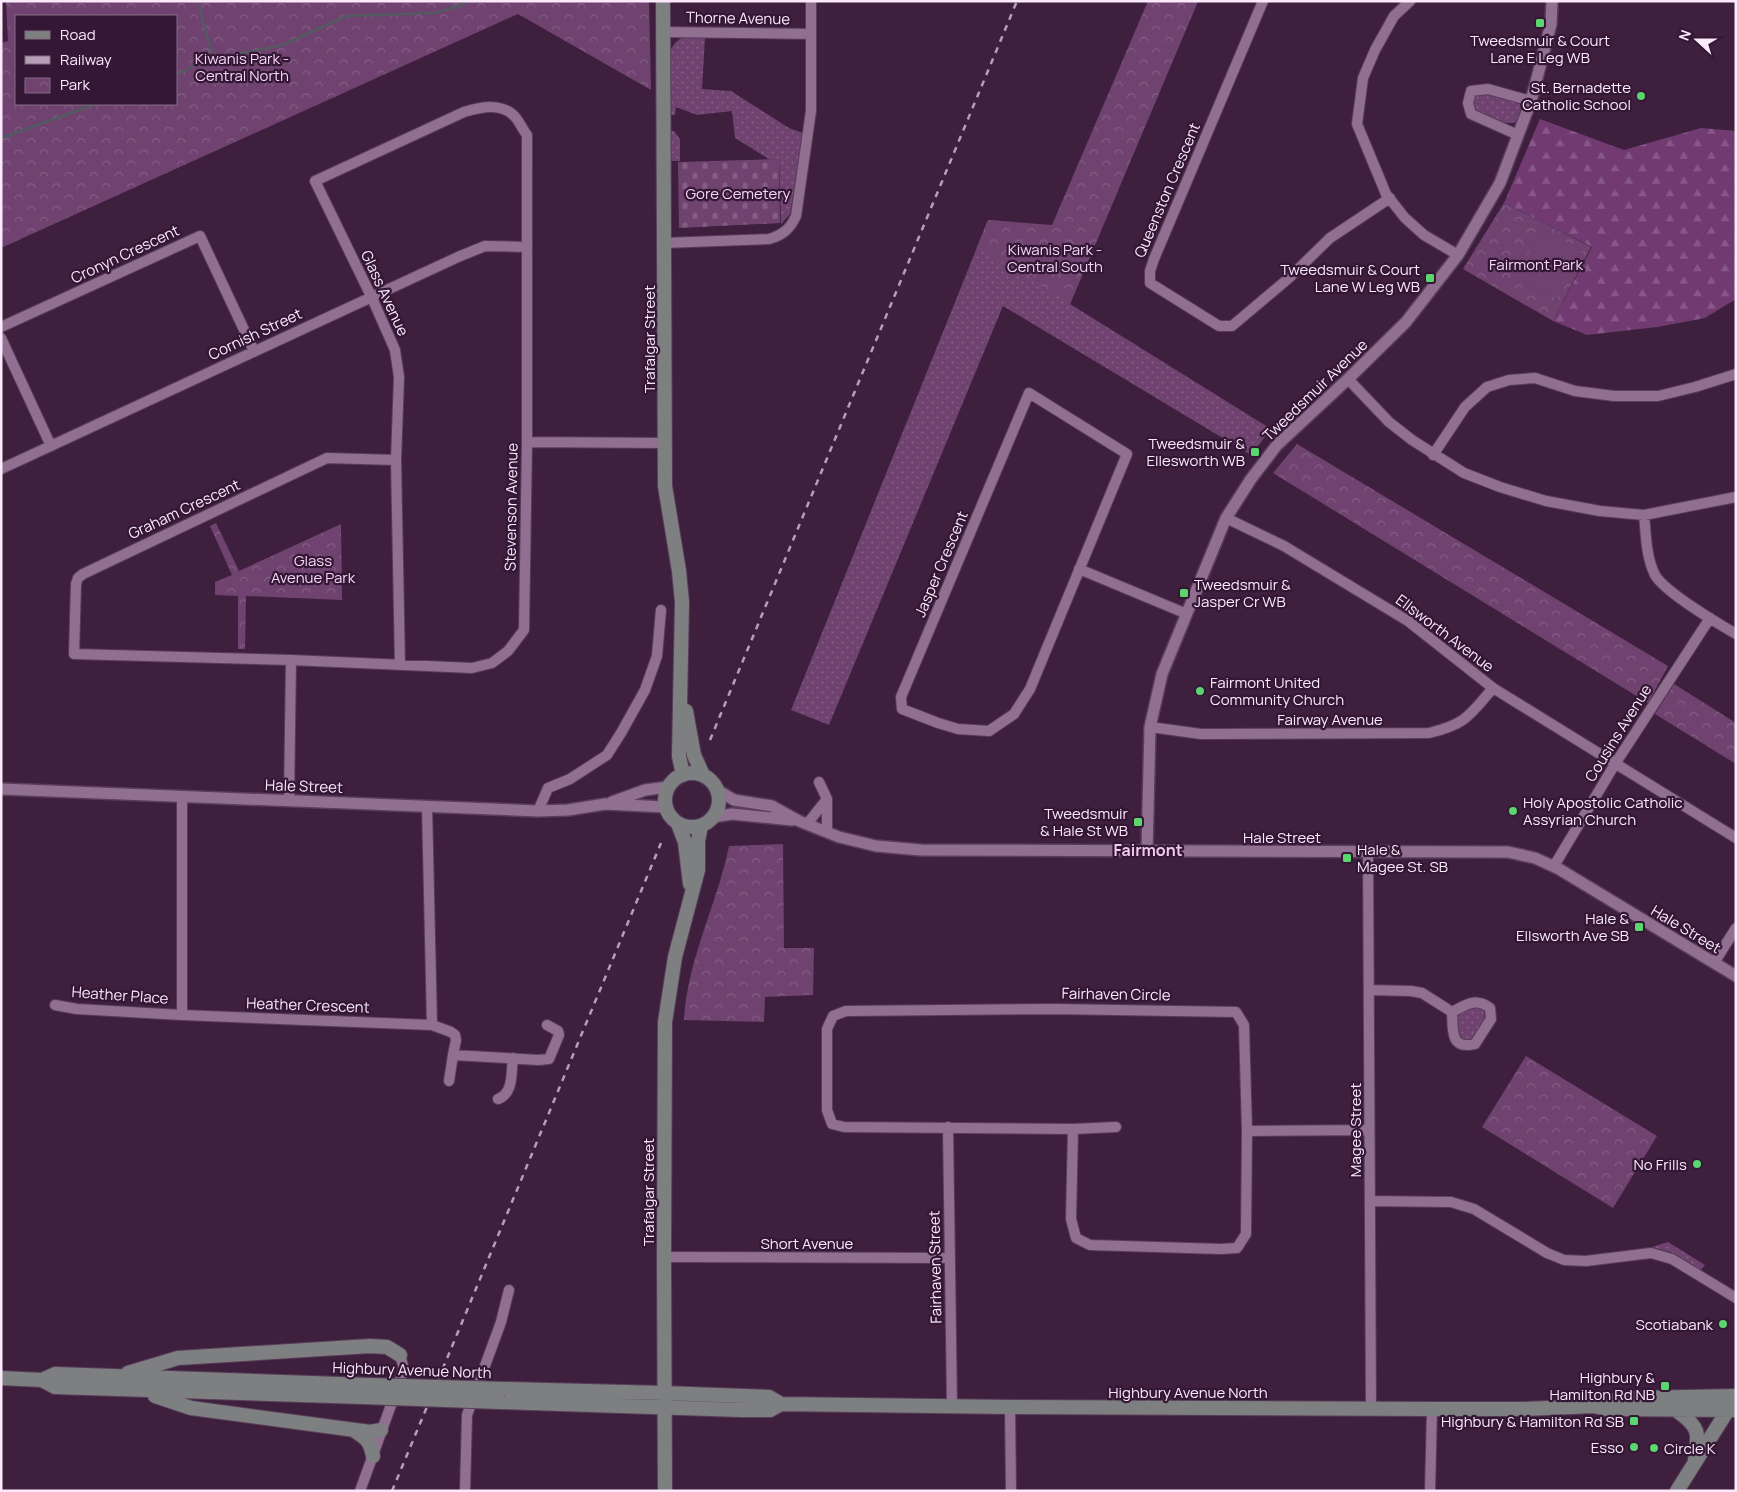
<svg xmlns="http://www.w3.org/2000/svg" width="1737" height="1492" font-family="Manrope,sans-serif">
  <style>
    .grass { fill: url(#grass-dots) }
    .forest { fill: url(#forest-firs) }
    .cemetery { fill: url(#cemetery-stones) }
    .park { fill: url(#park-crowns); fill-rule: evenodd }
    .pitch { fill: #6f4270 }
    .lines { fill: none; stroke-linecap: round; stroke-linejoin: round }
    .stream { stroke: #545a61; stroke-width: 2.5 }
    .minor-casing { stroke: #583e59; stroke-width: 12 }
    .tertiary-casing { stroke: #583e59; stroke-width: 14 }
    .secondary-casing { stroke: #583e59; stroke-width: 16 }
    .minor { stroke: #916f91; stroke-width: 10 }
    .tertiary { stroke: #916f91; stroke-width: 11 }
    .secondary { stroke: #7e7f81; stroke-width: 14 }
    .rail { stroke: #b69fb6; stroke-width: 2.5; stroke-dasharray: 6 6; stroke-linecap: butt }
    .secondary-bridge-casing { stroke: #583e59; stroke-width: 16; stroke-linecap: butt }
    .secondary-bridge { stroke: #7e7f81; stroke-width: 14 }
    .poi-dot { fill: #5bd56e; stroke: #331734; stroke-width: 2 }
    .labels { text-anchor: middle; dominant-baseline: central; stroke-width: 4.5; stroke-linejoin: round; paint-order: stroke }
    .street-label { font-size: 15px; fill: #fce9fc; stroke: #331734 }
    .poi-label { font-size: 15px; fill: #fce9fc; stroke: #331734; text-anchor: end }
    .park-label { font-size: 15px; fill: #f6d5f5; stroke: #331734 }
    .neighbourhood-label { font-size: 16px; font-weight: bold; fill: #f0caef; stroke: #331734 }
  </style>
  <defs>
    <pattern id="grass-dots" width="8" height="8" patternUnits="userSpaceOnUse" patternTransform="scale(1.25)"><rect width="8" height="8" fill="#6f4270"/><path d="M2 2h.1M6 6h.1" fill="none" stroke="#845d85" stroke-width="1.8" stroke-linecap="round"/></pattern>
    <pattern id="forest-firs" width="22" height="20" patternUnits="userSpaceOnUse" patternTransform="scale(1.25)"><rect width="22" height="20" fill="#713b72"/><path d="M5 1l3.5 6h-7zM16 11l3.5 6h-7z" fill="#865787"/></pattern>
    <pattern id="cemetery-stones" width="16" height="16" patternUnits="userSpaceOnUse" patternTransform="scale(1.25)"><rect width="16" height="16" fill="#6f4270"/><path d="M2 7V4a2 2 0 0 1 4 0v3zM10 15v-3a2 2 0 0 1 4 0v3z" fill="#845d85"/></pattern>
    <pattern id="park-crowns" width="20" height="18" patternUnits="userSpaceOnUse" patternTransform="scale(1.25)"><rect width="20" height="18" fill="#6f4270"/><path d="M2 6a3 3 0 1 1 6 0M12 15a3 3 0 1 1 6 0" fill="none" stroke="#845d85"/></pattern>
  </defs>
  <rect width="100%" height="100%" fill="#3e203e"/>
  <path class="grass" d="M 1198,1 L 1070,304 L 1271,429 L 1251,455 L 1003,306 L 829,725 L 791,710 L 988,220 L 1052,226 Z
    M 681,38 L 705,38 L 702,89 L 731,91 L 789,128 L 803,133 L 790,214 L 781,224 L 779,159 L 769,159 L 735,138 L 732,111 L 697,115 L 676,107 L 675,115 L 671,115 L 671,49 L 675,43 Z
    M 1486,93 L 1520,104 C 1528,137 1486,119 1474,110 L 1473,98 L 1476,94 Z
    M 671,131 L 674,131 L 680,139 L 680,161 L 671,161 Z
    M 1473,1008 L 1479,1008 L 1484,1011 L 1485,1020 L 1473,1040 C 1462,1041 1458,1037 1457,1027 C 1457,1023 1456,1019 1459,1015 C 1462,1011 1468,1010 1473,1008 Z
    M 1668,1242 L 1705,1265 L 1701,1270 L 1673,1253 L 1652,1247 Z"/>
  <path class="forest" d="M 1540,119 L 1624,150 L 1701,128 L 1736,131 L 1736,299 L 1705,318 L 1657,327 L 1587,335 L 1553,321 L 1592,247 L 1504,203 Z"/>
  <path class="cemetery" d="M 779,159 L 780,223 L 679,228 L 678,162 Z"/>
  <path class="park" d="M 6,1 L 649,1 L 651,90 L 518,14 L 1,248 L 1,43 L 8,41 ZM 176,16 L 176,104 L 16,104 L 16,16 Z
    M 1148,1 L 1198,1 L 1070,304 L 977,247 L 988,220 L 1052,225 Z
    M 1504,203 L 1591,247 L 1553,321 L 1463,269 Z
    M 1297,444 L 1668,666 L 1648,703 L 1273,473 Z
    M 216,523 L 239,571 L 341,524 L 342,600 L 246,596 L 245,649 L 238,649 L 238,596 L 215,595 L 215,582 L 232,575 L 210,526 Z
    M 1674,684 L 1736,723 L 1736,764 L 1655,714 Z
    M 783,844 L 784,948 L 814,948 L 813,995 L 765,997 L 764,1022 L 684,1020 C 687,960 717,905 729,846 Z
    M 1526,1056 L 1657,1136 L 1613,1208 L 1482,1127 Z"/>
  <path class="pitch" d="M 1542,229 L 1582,250 L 1557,299 L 1515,277 Z"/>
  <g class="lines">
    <path class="stream" d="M 200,1 L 202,19 L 214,59
      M 176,75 L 203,61 L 283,45 L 346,16 L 435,13 L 462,5 L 467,1
      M 1,138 L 96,104"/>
    <g class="minor-casing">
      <path id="minor" d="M 1263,1 L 1154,259 L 1150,271 L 1150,283 L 1219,326 L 1232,326 L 1289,278 L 1330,238 L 1390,198
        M 1410,1 L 1394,16 L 1375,50 L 1363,78 L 1357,124 L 1386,194 L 1405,218 L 1424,235 L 1458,255
        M 664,32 L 811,34
        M 1518,135 L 1471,114 L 1468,103 L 1471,91 L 1488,89 L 1531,101
        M 664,243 L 769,239 C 783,235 790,229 796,216 L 811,111 L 811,1
        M 1,327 L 200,236 L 254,351
        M 1,338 L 51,446
        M 1348,379 L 1389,422 L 1412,440 L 1464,473 L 1500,487 L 1546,501 L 1600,511 L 1644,515 L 1736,497
        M 1029,393 L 1127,454 L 1030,689 L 1014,714 L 989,731 L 958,729 L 938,723 L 902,709 L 901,697 Z
        M 527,442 L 665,443
        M 1433,455 L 1465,407 L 1487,387 L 1509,380 L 1535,378 L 1575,391 L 1614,396 L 1658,396 L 1695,387 L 1736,374
        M 396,460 L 327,458 L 83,574 L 78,578 L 76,584 L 74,654 L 291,660 L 472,668 L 492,663 L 508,651 L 524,630 L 527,442 L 527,135 C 523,130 520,123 516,118 C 503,102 481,107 464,112 L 315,181 L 372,298 L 395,350 L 399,377 L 396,460 L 400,665
        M 1,469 L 458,257 L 485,246 L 527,247
        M 1644,515 C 1646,535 1646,557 1655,575 C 1665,592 1717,623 1736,634
        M 1226,518 L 1284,546 L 1408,621 L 1493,688 L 1736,838
        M 1079,569 L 1187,614
        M 1150,727 L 1201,734 L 1429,733 C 1466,724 1469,716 1493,688
        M 819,782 L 827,799 L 827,832
        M 182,796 L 182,1015 L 432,1025 L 427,806
        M 289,801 L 291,660
        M 538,811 L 548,788 L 570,779 L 607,755 L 621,733 L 645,690 L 657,656 L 661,610
        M 807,824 L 827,799
        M 1368,852 L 1371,1409
        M 1554,866 L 1615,764 L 1710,618
        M 1714,963 L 1736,928
        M 1369,990 L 1411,991 L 1422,993 L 1452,1012 C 1453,1031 1450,1050 1475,1044 L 1491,1019 L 1490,1008 C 1475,997 1466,1005 1452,1012
        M 55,1005 L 77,1009 L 182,1015
        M 432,1025 L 451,1032 L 455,1035 L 456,1040 L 453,1055 L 538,1060 L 549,1059 L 559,1035 L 558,1031 L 547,1025
        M 449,1081 L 453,1055
        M 498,1099 C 514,1093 511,1072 513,1058
        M 948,1127 L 952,1406
        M 1073,1129 L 1071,1219 L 1076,1238 L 1090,1245 L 1221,1249 L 1237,1248 L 1246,1234 L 1247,1131 L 1244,1025 L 1236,1012 L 1055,1009 L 846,1011 L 833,1016 L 827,1029 L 827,1110 L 832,1124 L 844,1127 L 1073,1129 L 1116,1127
        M 1247,1131 L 1369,1130
        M 1370,1201 L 1451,1202 L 1474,1209 L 1547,1253 L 1564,1260 L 1586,1261 L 1651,1253 L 1672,1259 L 1736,1298
        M 664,1257 L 950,1258
        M 1010,1407 L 1011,1491
        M 360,1491 L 404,1369 L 400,1355
        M 465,1491 L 467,1415 L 501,1322 L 509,1290
        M 1430,1491 L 1432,1409"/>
    </g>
    <g class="tertiary-casing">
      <path id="tertiary" d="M 1,789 L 538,811 L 568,810 L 605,804 L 665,807
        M 717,790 L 734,800 L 772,806 L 799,821 L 839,837 L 876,846 L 921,850 L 1508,852 L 1535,858 L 1559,869 L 1736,976
        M 612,802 L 645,790 L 668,787
        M 713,817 L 732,814 L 792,820
        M 1147,851 L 1150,727 L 1162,674 L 1226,518 L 1251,479 L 1277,445 L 1348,379 L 1406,322 L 1458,255 L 1500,183 L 1531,101 L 1551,24 L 1552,1"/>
    </g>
    <g class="secondary-casing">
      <path id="secondary" d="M 663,1 L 665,486 L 679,571 L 682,602 L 679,756 L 683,775
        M 686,711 L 694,755 L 703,775
        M665 800a27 27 0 1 1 54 0a27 27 0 1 1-54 0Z
        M 678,824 L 685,842 L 690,884
        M 128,1373 L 178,1358 L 370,1346 L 387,1347 L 400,1355
        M 1,1378 L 42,1380 L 55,1387 L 363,1397
        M 42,1380 L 55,1374 L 368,1385
        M 505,1389 L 664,1393 L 769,1397 L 781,1404
        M 155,1396 L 191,1408 L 370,1432 L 381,1430
        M 500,1402 L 741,1410 L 770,1410 L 781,1404 L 1010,1407 L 1432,1409 L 1524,1409 L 1594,1406 L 1606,1409 L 1736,1410
        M 1602,1402 L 1638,1398 L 1736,1396
        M 1677,1411 C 1700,1427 1699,1433 1695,1459
        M 355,1431 C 367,1439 370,1441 373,1456
        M 665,1491 L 664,1257 L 665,1022 L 675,957 L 698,870 L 698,841 L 701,826
        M 1677,1491 L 1731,1405"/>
    </g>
    <use href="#minor" class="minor"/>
    <use href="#tertiary" class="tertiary"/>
    <use href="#secondary" class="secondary"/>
    <path class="rail" d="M 710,740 L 1017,1
      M 392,1491 L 661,843"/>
    <g class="secondary-bridge-casing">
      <path id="secondary-bridge" d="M 368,1385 L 505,1389
        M 363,1397 L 500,1402"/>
    </g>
    <use href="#secondary-bridge" class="secondary-bridge"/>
  </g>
  <g class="poi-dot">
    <rect x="1535" y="18" width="10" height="10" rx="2.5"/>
    <circle cx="1641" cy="96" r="5"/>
    <rect x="1425" y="273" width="10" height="10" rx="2.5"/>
    <rect x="1250" y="447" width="10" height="10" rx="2.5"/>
    <rect x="1179" y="588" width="10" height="10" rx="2.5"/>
    <circle cx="1200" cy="691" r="5"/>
    <circle cx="1513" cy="811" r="5"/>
    <rect x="1133" y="817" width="10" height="10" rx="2.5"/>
    <rect x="1342" y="853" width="10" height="10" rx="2.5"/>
    <rect x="1634" y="922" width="10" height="10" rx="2.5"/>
    <circle cx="1697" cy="1164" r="5"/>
    <circle cx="1723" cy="1324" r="5"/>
    <rect x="1660" y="1381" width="10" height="10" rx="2.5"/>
    <rect x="1629" y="1416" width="10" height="10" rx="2.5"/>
    <circle cx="1634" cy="1447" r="5"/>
    <circle cx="1654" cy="1448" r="5"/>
  </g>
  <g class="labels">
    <g class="street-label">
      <text transform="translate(738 18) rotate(1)">Thorne Avenue</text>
      <text transform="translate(1167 190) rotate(-67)">Queenston Crescent</text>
      <text transform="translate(125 254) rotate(-25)">Cronyn Crescent</text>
      <text transform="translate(385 293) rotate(65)">Glass Avenue</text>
      <text transform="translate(255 334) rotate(-25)">Cornish Street</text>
      <text transform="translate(649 339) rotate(-90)">Trafalgar Street</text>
      <text transform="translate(1315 390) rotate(-44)">Tweedsmuir Avenue</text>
      <text transform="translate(511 507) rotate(-89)">Stevenson Avenue</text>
      <text transform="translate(184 509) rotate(-25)">Graham Crescent</text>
      <text transform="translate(941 564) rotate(-67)">Jasper Crescent</text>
      <text transform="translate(1445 633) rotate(37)">Ellsworth Avenue</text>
      <text x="1330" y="719">Fairway Avenue</text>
      <text transform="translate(1618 733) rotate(-58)">Cousins Avenue</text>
      <text transform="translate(304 786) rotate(2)">Hale Street</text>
      <text x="1282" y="837">Hale Street</text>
      <text transform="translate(1686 929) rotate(31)">Hale Street</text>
      <text transform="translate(1116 994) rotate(1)">Fairhaven Circle</text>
      <text transform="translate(120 995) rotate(4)">Heather Place</text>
      <text transform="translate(308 1005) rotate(2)">Heather Crescent</text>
      <text transform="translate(1355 1130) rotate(-90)">Magee Street</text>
      <text transform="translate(648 1192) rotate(-90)">Trafalgar Street</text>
      <text x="807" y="1243">Short Avenue</text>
      <text transform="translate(935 1267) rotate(-91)">Fairhaven Street</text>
      <text transform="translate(412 1370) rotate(2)">Highbury Avenue North</text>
      <text x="1188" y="1392">Highbury Avenue North</text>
    </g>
    <g class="poi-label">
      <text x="1540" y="40" text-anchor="middle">Tweedsmuir &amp; Court<tspan x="1540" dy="17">Lane E Leg WB</tspan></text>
      <text x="1631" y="87">St. Bernadette<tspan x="1631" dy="17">Catholic School</tspan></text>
      <text x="1420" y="269">Tweedsmuir &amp; Court<tspan x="1420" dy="17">Lane W Leg WB</tspan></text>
      <text x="1245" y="443">Tweedsmuir &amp;<tspan x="1245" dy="17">Ellesworth WB</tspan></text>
      <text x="1194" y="584" text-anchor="start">Tweedsmuir &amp;<tspan x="1194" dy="17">Jasper Cr WB</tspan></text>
      <text x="1210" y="682" text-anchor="start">Fairmont United<tspan x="1210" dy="17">Community Church</tspan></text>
      <text x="1523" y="802" text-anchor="start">Holy Apostolic Catholic<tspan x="1523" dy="17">Assyrian Church</tspan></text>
      <text x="1128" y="813">Tweedsmuir<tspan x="1128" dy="17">&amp; Hale St WB</tspan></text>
      <text x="1357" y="849" text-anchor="start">Hale &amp;<tspan x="1357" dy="17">Magee St. SB</tspan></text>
      <text x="1629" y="918">Hale &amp;<tspan x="1629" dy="17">Ellsworth Ave SB</tspan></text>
      <text x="1687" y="1164">No Frills</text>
      <text x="1713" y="1324">Scotiabank</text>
      <text x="1655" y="1377">Highbury &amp;<tspan x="1655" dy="17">Hamilton Rd NB</tspan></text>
      <text x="1624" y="1421">Highbury &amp; Hamilton Rd SB</text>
      <text x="1624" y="1447">Esso</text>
      <text x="1664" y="1448" text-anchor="start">Circle K</text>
    </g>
    <g class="park-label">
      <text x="242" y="58">Kiwanis Park -<tspan x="242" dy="17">Central North</tspan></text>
      <text x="738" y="193">Gore Cemetery</text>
      <text x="1055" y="249">Kiwanis Park -<tspan x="1055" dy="17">Central South</tspan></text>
      <text x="1536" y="264">Fairmont Park</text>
      <text x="313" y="560">Glass<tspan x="313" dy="17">Avenue Park</tspan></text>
    </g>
    <g class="neighbourhood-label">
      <text x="1148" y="850">Fairmont</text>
    </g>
  </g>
  <rect width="1737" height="1492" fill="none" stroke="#fce9fc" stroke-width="5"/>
  <rect x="15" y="15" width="162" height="90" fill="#331734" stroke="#836b84"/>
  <rect x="25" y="31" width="25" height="8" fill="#7e7f81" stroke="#836b84"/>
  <text x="60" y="40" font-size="15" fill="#fce9fc">Road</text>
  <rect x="25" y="56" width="25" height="8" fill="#b69fb6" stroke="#836b84"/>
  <text x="60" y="65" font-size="15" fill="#fce9fc">Railway</text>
  <rect x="25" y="78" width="25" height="15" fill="url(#park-crowns)" stroke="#836b84"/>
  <text x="60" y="90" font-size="15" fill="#fce9fc">Park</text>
  <g transform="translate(1697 40) rotate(291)" stroke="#331734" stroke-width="4" paint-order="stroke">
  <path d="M0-4L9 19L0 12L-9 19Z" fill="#fce9fc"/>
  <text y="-8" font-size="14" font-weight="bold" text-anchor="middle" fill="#fce9fc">N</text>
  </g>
</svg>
